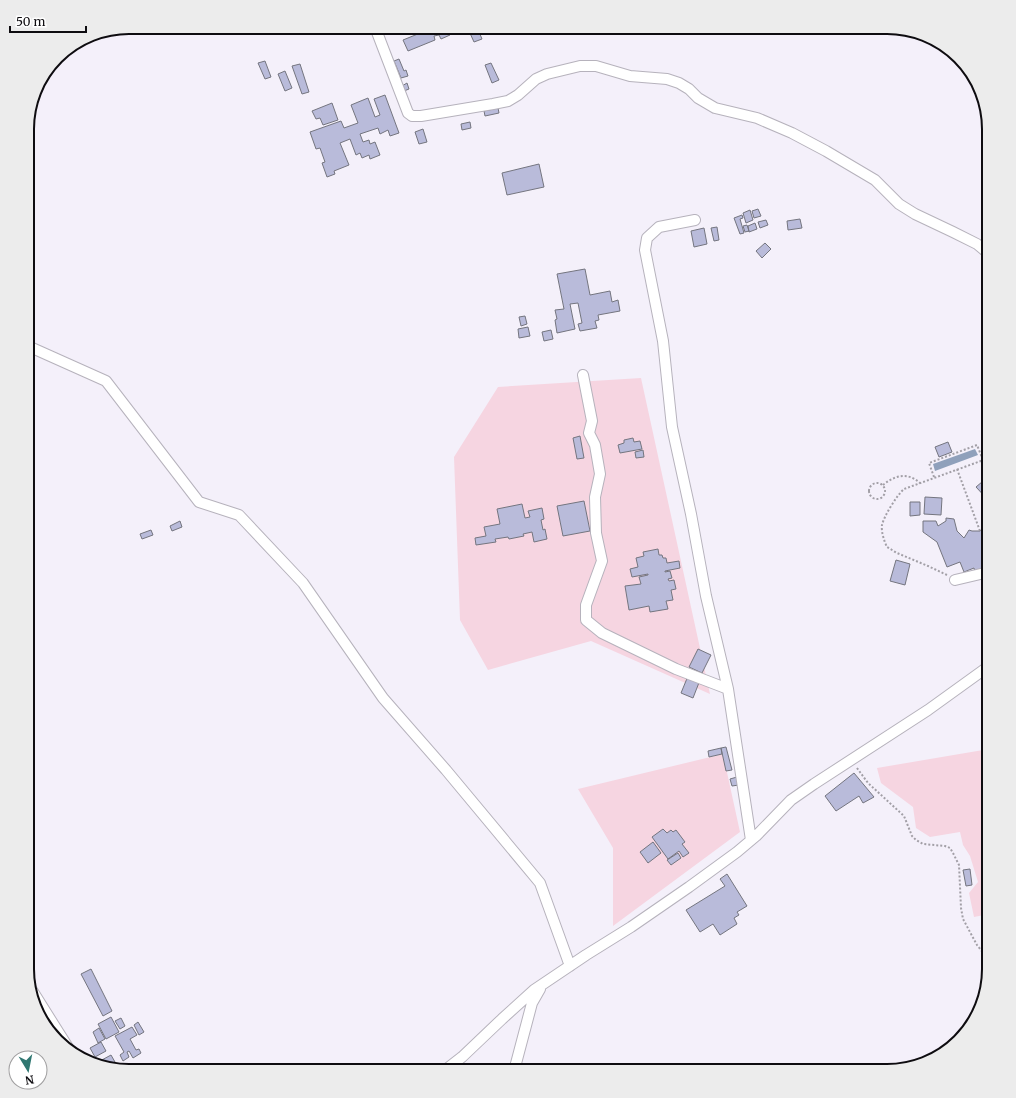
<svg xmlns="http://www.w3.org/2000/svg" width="1016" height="1098" font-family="Merriweather,serif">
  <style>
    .green { fill: #f6d5e1 }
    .water { fill: #8fa0bb }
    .building { fill: #b9bbda; stroke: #74757f }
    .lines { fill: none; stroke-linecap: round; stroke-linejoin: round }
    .minor-casing { stroke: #b6b2bc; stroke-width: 12 }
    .path { stroke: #a29fa6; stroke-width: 2; stroke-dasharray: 2 2; stroke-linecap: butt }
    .minor { stroke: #fff; stroke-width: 10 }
    .rim { fill: none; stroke: #0e0c10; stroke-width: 2 }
  </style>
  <rect width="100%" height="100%" fill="#f4f0fa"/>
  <path class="green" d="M 641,378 L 710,694 L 591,641 L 488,670 L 460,620 L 454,457 L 498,387 Z
    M 989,749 L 989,914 L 974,917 L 969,893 L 978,882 L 970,856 L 963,845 L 960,832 L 930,837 L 916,828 L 913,807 L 881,783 L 877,768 Z
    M 723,754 L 740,832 L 613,926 L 613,848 L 578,789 Z"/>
  <path class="water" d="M 975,449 L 978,455 L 935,471 L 933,464 Z"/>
  <path class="building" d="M 142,27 L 152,27 L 145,32 Z
    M 435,27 L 461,27 L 462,30 L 455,33 L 454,30 L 449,32 L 450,35 L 441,39 L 439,35 L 434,36 L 435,40 L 408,51 L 403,40 Z
    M 477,27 L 482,39 L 474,42 L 469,31 Z
    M 399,59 L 404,71 L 406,70 L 408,76 L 401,78 L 394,61 Z
    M 265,61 L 271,77 L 265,79 L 258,63 Z
    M 491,63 L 499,80 L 492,83 L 485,65 Z
    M 300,64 L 309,92 L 302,94 L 292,66 Z
    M 285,71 L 292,88 L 285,91 L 278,74 Z
    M 407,83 L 409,89 L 404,91 L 402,86 Z
    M 385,95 L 399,133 L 390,136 L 388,130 L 380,134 L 378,128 L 360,134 L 363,142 L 369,140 L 370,144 L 375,142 L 380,155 L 370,159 L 369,155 L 362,158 L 360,153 L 356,155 L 350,139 L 340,143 L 349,165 L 334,171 L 335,174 L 327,177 L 322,163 L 325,162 L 320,148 L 316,149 L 310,132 L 341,121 L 344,128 L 358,123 L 351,105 L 368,98 L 375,117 L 380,115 L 374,99 Z
    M 332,103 L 338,120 L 323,125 L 320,118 L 316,119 L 312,111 Z
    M 498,108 L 499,113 L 485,116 L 484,111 Z
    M 470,122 L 471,128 L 462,130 L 461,124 Z
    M 423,129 L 427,142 L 419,144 L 415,132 Z
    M 539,164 L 544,187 L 507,195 L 502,173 Z
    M 758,209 L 761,216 L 754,218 L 752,211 Z
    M 750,210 L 753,220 L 746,223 L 743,213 Z
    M 742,215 L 743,218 L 740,219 L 744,233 L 740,234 L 734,218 Z
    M 800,219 L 802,228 L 788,230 L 787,221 Z
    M 766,220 L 768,225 L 760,228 L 758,222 Z
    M 755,223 L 757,229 L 749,232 L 748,226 Z
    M 747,225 L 749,231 L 745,232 L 743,226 Z
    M 717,227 L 719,240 L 714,241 L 711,228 Z
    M 704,228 L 707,244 L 694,247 L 691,231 Z
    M 765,243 L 771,249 L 762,258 L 756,251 Z
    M 585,269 L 590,295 L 610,291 L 612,302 L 618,300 L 620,311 L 598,315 L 599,320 L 595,321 L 597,328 L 580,331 L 578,324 L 582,323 L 578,303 L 570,304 L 575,329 L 557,333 L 555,320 L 557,319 L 555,310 L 564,309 L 557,274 Z
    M 525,316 L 527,324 L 521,326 L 519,317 Z
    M 528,327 L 530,336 L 519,338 L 518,329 Z
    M 551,330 L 553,339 L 544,341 L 542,332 Z
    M 580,436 L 584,458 L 577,459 L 573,438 Z
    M 633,438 L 634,442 L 640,441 L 642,449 L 620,453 L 618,445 L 624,443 L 624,440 Z
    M 948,442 L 952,452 L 939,457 L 935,447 Z
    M 643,450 L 644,457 L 636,458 L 635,452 Z
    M 989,476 L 989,501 L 976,487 Z
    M 925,497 L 942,498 L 941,515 L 924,514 Z
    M 584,501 L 590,531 L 563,536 L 557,506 Z
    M 910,502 L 920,502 L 920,515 L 910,516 Z
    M 522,504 L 525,518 L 530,517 L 528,511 L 542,508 L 544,519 L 541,520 L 543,530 L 545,529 L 547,539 L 534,542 L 532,532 L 523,534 L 524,536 L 509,539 L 508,537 L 495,539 L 496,542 L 476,545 L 475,538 L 486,536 L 484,527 L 500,524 L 497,509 Z
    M 946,518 L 954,519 L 957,531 L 964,538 L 969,530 L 972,531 L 980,531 L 986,526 L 988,523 L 989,523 L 989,567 L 975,572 L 974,568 L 964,572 L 960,562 L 947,567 L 937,542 L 923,532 L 923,521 L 936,521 L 938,526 L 946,521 Z
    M 180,521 L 182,527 L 172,531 L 170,526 Z
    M 151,530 L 153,535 L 142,539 L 140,534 Z
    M 658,549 L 659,555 L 662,555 L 663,558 L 666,558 L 667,563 L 679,561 L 680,568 L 665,571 L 665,572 L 670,571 L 672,578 L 668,579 L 669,581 L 674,580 L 676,589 L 671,590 L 673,600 L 666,601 L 668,609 L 650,612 L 649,606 L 629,610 L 625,586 L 641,584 L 639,577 L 648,575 L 648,574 L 632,577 L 630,569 L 638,567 L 636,558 L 644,556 L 643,552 Z
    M 896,560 L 910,564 L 905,585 L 890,581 Z
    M 698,649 L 711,655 L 702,673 L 689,667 Z
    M 688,676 L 700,680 L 693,698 L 681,693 Z
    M 726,747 L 732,770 L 726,771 L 721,748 Z
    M 721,748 L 722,754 L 709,757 L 708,751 Z
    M 854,773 L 874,797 L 863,803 L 859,796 L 836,811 L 825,796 Z
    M 737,777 L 739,785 L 732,786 L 730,779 Z
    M 663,829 L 667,833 L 671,830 L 673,832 L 676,830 L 685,842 L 682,844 L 689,853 L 683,857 L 679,851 L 668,859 L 652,837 Z
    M 653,842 L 661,853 L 648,863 L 640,852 Z
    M 678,853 L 681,858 L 671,865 L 667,860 Z
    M 970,869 L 972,885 L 966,886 L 963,870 Z
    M 727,874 L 747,906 L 737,912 L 739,915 L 734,918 L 737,924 L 720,935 L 713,924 L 700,932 L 686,910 L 725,886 L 720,879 Z
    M 91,969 L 112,1011 L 103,1016 L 81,974 Z
    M 111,1017 L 119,1032 L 106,1039 L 98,1024 Z
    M 121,1018 L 125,1026 L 120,1029 L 115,1021 Z
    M 138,1022 L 144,1032 L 139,1035 L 134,1025 Z
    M 132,1027 L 137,1035 L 130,1039 L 136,1050 L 139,1049 L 141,1053 L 133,1058 L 129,1051 L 127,1052 L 129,1057 L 123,1061 L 120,1055 L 124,1052 L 115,1036 Z
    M 99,1028 L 105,1039 L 98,1043 L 93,1032 Z
    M 101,1042 L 106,1051 L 95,1057 L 90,1048 Z
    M 111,1055 L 115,1062 L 107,1066 L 103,1065 L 100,1061 Z"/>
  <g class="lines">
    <g class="minor-casing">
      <path id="minor" d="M 375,27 L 408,113 L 412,116 L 421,116 L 493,104 L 508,101 L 518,95 L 536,79 L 547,74 L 580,66 L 596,66 L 630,76 L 667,79 L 679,83 L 689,89 L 698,98 L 715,108 L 757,118 L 792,133 L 826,151 L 875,180 L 899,204 L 915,214 L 953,232 L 977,244 L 989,254
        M 695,220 L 659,227 L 647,238 L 645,250 L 663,341 L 672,427 L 691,514 L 706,596 L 728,689 L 751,840
        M 27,341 L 30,347 L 106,381 L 199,502 L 239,515 L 303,583 L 383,698 L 446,770 L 540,883 L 570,966
        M 583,375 L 592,421 L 589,433 L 595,445 L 600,474 L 595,497 L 596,533 L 602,561 L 586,605 L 586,620 L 602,633 L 676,669 L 728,689
        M 955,580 L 989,572
        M 30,987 L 69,1049
        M 444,1071 L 462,1057 L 502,1019 L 534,990 L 586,955 L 631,927 L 689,887 L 737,852 L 756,836 L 791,800 L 814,784 L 928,710 L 989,666
        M 514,1071 L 532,1003 L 540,989"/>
    </g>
    <path class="path" d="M 957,469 L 980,531
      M 934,477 L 929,463 L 977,445 L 983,460
      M869 491a8 8 0 1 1 16 0a8 8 0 1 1-16 0Z
      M 883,485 C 895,475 908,472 920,483
      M 947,575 L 928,566 L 897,553 L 887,547 C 884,541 881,531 882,525 C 884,516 897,495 904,489 L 989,458
      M 857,768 L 868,783 L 904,816 L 912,836 L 916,840 L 923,844 L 945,846 L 950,848 L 953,853 L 959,865 L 961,908 L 963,919 L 977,945 L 989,960"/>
    <use href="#minor" class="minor"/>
  </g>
  <path d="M0 0H1016V1098H0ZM129 34H887A95 95 0 0 1 982 129V969A95 95 0 0 1 887 1064H129A95 95 0 0 1 34 969V129A95 95 0 0 1 129 34Z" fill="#ececec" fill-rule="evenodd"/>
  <path class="rim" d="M129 34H887A95 95 0 0 1 982 129V969A95 95 0 0 1 887 1064H129A95 95 0 0 1 34 969V129A95 95 0 0 1 129 34Z"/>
  <g transform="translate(28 1070) rotate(170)"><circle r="19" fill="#ffffff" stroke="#9f9e9f"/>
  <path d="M0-3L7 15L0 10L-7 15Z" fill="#2f7771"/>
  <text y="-6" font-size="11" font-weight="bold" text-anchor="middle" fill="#0e0c10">N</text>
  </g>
  <path d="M10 26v6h76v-6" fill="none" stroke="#0e0c10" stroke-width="2"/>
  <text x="16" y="26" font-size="12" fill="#0e0c10" stroke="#ffffff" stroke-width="3" paint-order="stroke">50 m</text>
</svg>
